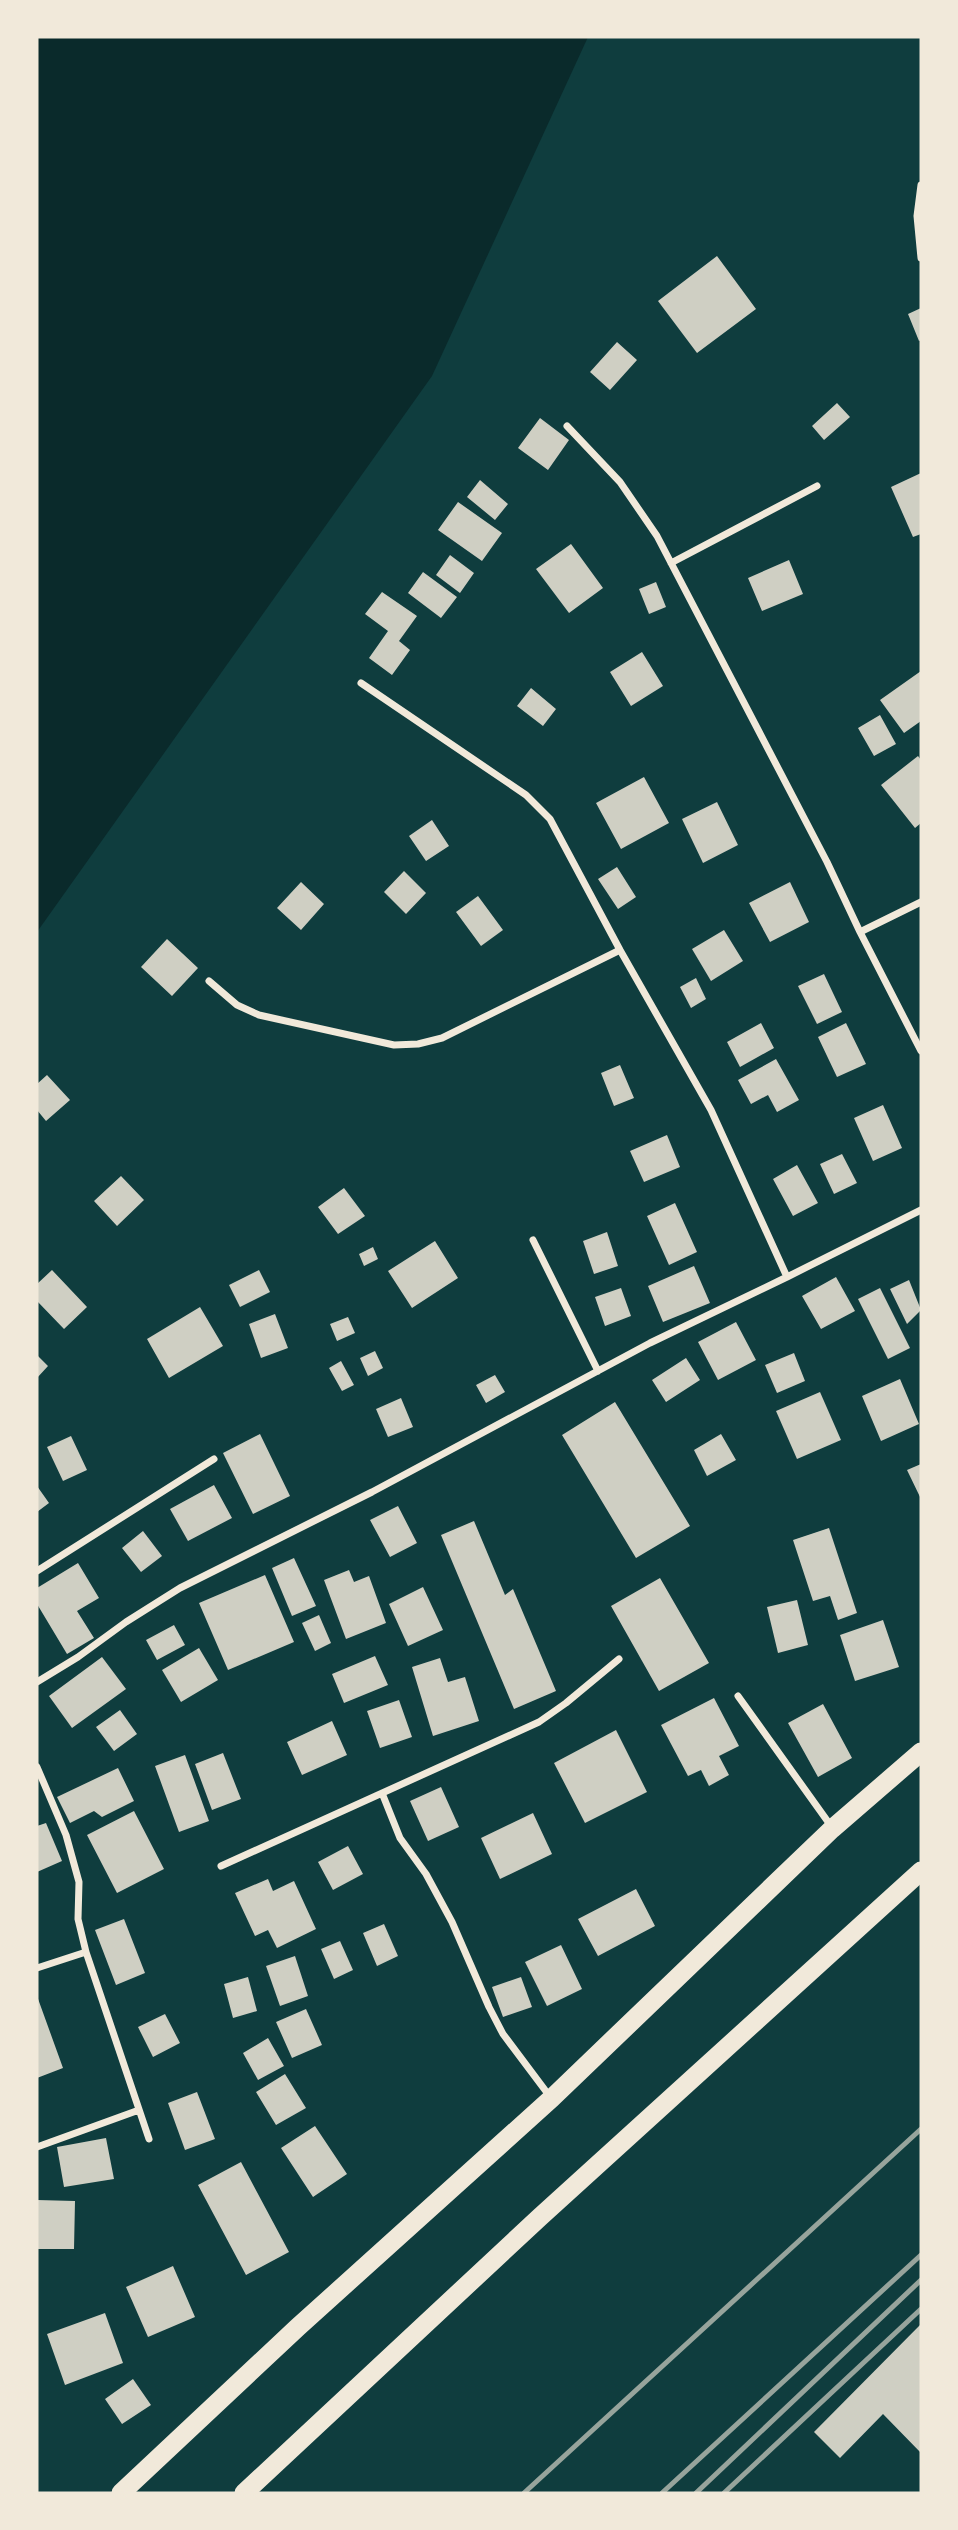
<svg xmlns="http://www.w3.org/2000/svg" width="958" height="2530" font-family="Ubuntu,sans-serif">
  <style>
    .water { fill: #0a2a2b }
    .building { fill: #cfcfc3 }
    .lines { fill: none; stroke-linecap: round; stroke-linejoin: round }
    .minor { stroke: #f1e9da; stroke-width: 7 }
    .trunk { stroke: #f1e9da; stroke-width: 19 }
    .rail { stroke: #97a49c; stroke-width: 5 }
  </style>
  <rect width="100%" height="100%" fill="#0f3d3e"/>
  <path class="water" d="M 37,37 L 588,37 L 432,376 L 37,932 Z"/>
  <path class="building" d="M 717,256 L 756,309 L 697,353 L 658,301 Z
    M 921,308 L 921,340 L 919,341 L 908,314 Z
    M 617,342 L 637,360 L 610,390 L 590,372 Z
    M 837,403 L 850,417 L 824,440 L 812,426 Z
    M 540,418 L 569,440 L 548,470 L 518,448 Z
    M 921,473 L 921,534 L 913,537 L 891,487 Z
    M 480,480 L 508,504 L 495,520 L 467,497 Z
    M 458,502 L 502,533 L 482,561 L 438,530 Z
    M 571,544 L 603,588 L 569,613 L 536,569 Z
    M 450,555 L 474,573 L 460,593 L 436,575 Z
    M 789,560 L 803,594 L 762,611 L 748,578 Z
    M 423,572 L 457,597 L 441,618 L 408,593 Z
    M 656,582 L 666,607 L 649,614 L 639,589 Z
    M 382,592 L 417,616 L 399,641 L 410,650 L 392,675 L 369,658 L 388,631 L 365,614 Z
    M 642,652 L 663,686 L 631,706 L 610,672 Z
    M 921,671 L 921,721 L 904,733 L 880,700 Z
    M 531,688 L 556,709 L 543,726 L 517,706 Z
    M 880,715 L 896,744 L 874,756 L 858,728 Z
    M 918,756 L 921,760 L 921,823 L 915,828 L 881,785 Z
    M 644,777 L 669,823 L 621,849 L 596,803 Z
    M 717,802 L 738,845 L 703,863 L 682,819 Z
    M 432,820 L 449,846 L 426,861 L 409,836 Z
    M 617,867 L 636,897 L 618,909 L 598,879 Z
    M 404,871 L 426,893 L 406,914 L 384,892 Z
    M 301,882 L 324,904 L 301,930 L 277,908 Z
    M 790,882 L 809,922 L 770,942 L 749,903 Z
    M 478,896 L 503,930 L 481,946 L 456,912 Z
    M 724,930 L 743,961 L 711,981 L 692,949 Z
    M 167,939 L 198,968 L 172,996 L 141,967 Z
    M 824,974 L 842,1012 L 817,1024 L 798,986 Z
    M 696,978 L 706,999 L 691,1008 L 680,987 Z
    M 761,1023 L 774,1048 L 740,1067 L 727,1042 Z
    M 846,1023 L 866,1064 L 837,1077 L 818,1037 Z
    M 776,1059 L 799,1100 L 777,1112 L 768,1095 L 751,1104 L 738,1080 Z
    M 620,1065 L 634,1098 L 614,1106 L 601,1073 Z
    M 47,1075 L 70,1100 L 46,1121 L 37,1110 L 37,1084 Z
    M 883,1105 L 902,1148 L 873,1161 L 854,1118 Z
    M 667,1135 L 680,1167 L 644,1182 L 630,1151 Z
    M 842,1154 L 857,1183 L 834,1194 L 820,1164 Z
    M 797,1165 L 818,1203 L 793,1216 L 773,1179 Z
    M 121,1176 L 144,1200 L 117,1226 L 94,1201 Z
    M 344,1188 L 365,1216 L 338,1234 L 318,1207 Z
    M 675,1203 L 697,1252 L 669,1265 L 647,1216 Z
    M 607,1232 L 618,1266 L 594,1274 L 583,1241 Z
    M 435,1241 L 458,1278 L 412,1308 L 388,1271 Z
    M 373,1247 L 378,1259 L 364,1266 L 359,1254 Z
    M 694,1266 L 710,1303 L 663,1322 L 648,1286 Z
    M 52,1270 L 87,1307 L 64,1329 L 37,1301 L 37,1284 Z
    M 259,1270 L 270,1292 L 240,1307 L 229,1285 Z
    M 836,1277 L 855,1311 L 821,1329 L 802,1296 Z
    M 909,1280 L 921,1310 L 907,1324 L 890,1289 Z
    M 621,1288 L 631,1316 L 605,1326 L 595,1297 Z
    M 880,1288 L 910,1348 L 888,1359 L 858,1299 Z
    M 200,1307 L 223,1346 L 169,1378 L 147,1339 Z
    M 275,1314 L 288,1348 L 261,1358 L 249,1324 Z
    M 348,1317 L 355,1333 L 337,1341 L 330,1324 Z
    M 736,1322 L 756,1360 L 718,1380 L 698,1342 Z
    M 375,1351 L 383,1368 L 368,1376 L 360,1358 Z
    M 794,1353 L 805,1381 L 777,1393 L 765,1365 Z
    M 37,1355 L 48,1366 L 37,1378 Z
    M 686,1358 L 700,1380 L 666,1402 L 652,1380 Z
    M 341,1361 L 354,1385 L 342,1391 L 329,1368 Z
    M 495,1375 L 505,1392 L 486,1403 L 476,1385 Z
    M 900,1379 L 919,1424 L 881,1441 L 862,1396 Z
    M 820,1392 L 841,1440 L 797,1459 L 776,1411 Z
    M 401,1398 L 413,1427 L 388,1437 L 376,1409 Z
    M 615,1402 L 690,1526 L 636,1558 L 562,1435 Z
    M 260,1434 L 290,1496 L 253,1514 L 223,1453 Z
    M 721,1434 L 736,1460 L 707,1476 L 694,1450 Z
    M 71,1436 L 87,1470 L 63,1481 L 47,1447 Z
    M 921,1464 L 921,1499 L 907,1470 Z
    M 214,1485 L 232,1518 L 188,1541 L 170,1509 Z
    M 37,1486 L 49,1503 L 37,1512 Z
    M 398,1506 L 417,1543 L 390,1557 L 370,1520 Z
    M 474,1521 L 505,1595 L 513,1589 L 556,1691 L 514,1709 L 441,1535 Z
    M 829,1528 L 857,1613 L 838,1620 L 830,1596 L 813,1601 L 793,1540 Z
    M 143,1531 L 162,1556 L 141,1572 L 122,1548 Z
    M 294,1558 L 316,1606 L 292,1616 L 272,1568 Z
    M 78,1563 L 99,1598 L 77,1611 L 94,1638 L 67,1654 L 37,1604 L 37,1588 Z
    M 349,1570 L 354,1582 L 369,1576 L 386,1623 L 346,1639 L 324,1580 Z
    M 265,1575 L 294,1642 L 228,1670 L 199,1603 Z
    M 660,1578 L 709,1663 L 659,1691 L 611,1606 Z
    M 423,1587 L 443,1630 L 408,1646 L 389,1604 Z
    M 797,1600 L 808,1645 L 778,1653 L 767,1607 Z
    M 319,1615 L 331,1643 L 315,1651 L 302,1623 Z
    M 883,1620 L 899,1667 L 855,1681 L 840,1635 Z
    M 174,1625 L 185,1645 L 157,1660 L 146,1640 Z
    M 199,1648 L 218,1680 L 181,1702 L 162,1670 Z
    M 375,1656 L 388,1685 L 344,1703 L 332,1674 Z
    M 102,1657 L 126,1689 L 72,1728 L 49,1696 Z
    M 440,1658 L 448,1682 L 465,1677 L 479,1721 L 433,1736 L 412,1667 Z
    M 714,1698 L 739,1746 L 719,1756 L 729,1775 L 709,1786 L 701,1770 L 688,1776 L 661,1725 Z
    M 399,1700 L 412,1737 L 380,1748 L 367,1711 Z
    M 823,1704 L 852,1758 L 818,1777 L 788,1723 Z
    M 120,1710 L 137,1734 L 114,1751 L 96,1727 Z
    M 332,1721 L 347,1755 L 302,1775 L 287,1742 Z
    M 616,1730 L 647,1792 L 585,1823 L 554,1763 Z
    M 223,1753 L 241,1799 L 212,1810 L 195,1764 Z
    M 185,1755 L 209,1821 L 179,1832 L 155,1766 Z
    M 118,1768 L 134,1801 L 102,1817 L 94,1811 L 70,1823 L 57,1797 Z
    M 441,1787 L 459,1827 L 428,1841 L 410,1801 Z
    M 134,1811 L 164,1869 L 117,1893 L 87,1835 Z
    M 533,1813 L 552,1854 L 500,1879 L 481,1838 Z
    M 46,1823 L 62,1861 L 37,1872 L 37,1826 Z
    M 348,1846 L 363,1874 L 333,1890 L 318,1862 Z
    M 268,1879 L 273,1891 L 294,1881 L 316,1929 L 277,1948 L 268,1930 L 255,1936 L 235,1893 Z
    M 636,1889 L 655,1926 L 598,1956 L 578,1919 Z
    M 124,1919 L 145,1973 L 116,1985 L 95,1930 Z
    M 384,1924 L 398,1956 L 377,1966 L 363,1933 Z
    M 340,1941 L 353,1970 L 334,1979 L 321,1949 Z
    M 561,1945 L 582,1989 L 547,2006 L 525,1962 Z
    M 295,1956 L 308,1996 L 280,2006 L 266,1966 Z
    M 248,1977 L 257,2011 L 233,2018 L 224,1984 Z
    M 521,1977 L 532,2007 L 503,2017 L 492,1987 Z
    M 37,1996 L 63,2068 L 37,2078 Z
    M 306,2009 L 322,2045 L 292,2058 L 276,2022 Z
    M 165,2014 L 180,2043 L 153,2057 L 138,2027 Z
    M 268,2038 L 284,2066 L 258,2080 L 243,2053 Z
    M 285,2074 L 306,2108 L 276,2125 L 256,2092 Z
    M 197,2092 L 215,2139 L 185,2150 L 168,2103 Z
    M 315,2126 L 347,2174 L 313,2197 L 281,2148 Z
    M 106,2138 L 114,2179 L 64,2187 L 57,2147 Z
    M 241,2162 L 289,2252 L 246,2275 L 198,2185 Z
    M 37,2200 L 75,2201 L 74,2249 L 37,2249 Z
    M 173,2266 L 195,2317 L 148,2337 L 126,2287 Z
    M 105,2313 L 123,2363 L 65,2385 L 47,2334 Z
    M 921,2324 L 921,2453 L 883,2414 L 840,2458 L 814,2432 Z
    M 133,2379 L 151,2405 L 122,2424 L 105,2399 Z"/>
  <g class="lines">
    <path class="minor" d="M 921,185 L 917,216 L 921,258
      M 567,426 L 620,482 L 657,536 L 827,862 L 860,932 L 921,1051
      M 671,563 L 817,486
      M 361,683 L 526,795 L 550,819 L 620,950 L 711,1110 L 787,1277 L 921,1210
      M 860,932 L 921,902
      M 209,981 L 237,1005 L 259,1015 L 394,1045 L 418,1044 L 442,1038 L 620,950
      M 533,1240 L 598,1371
      M 37,1571 L 214,1459
      M 37,1682 L 78,1657 L 126,1622 L 180,1588 L 372,1492 L 650,1343 L 787,1277
      M 738,1696 L 831,1826
      M 37,1767 L 66,1835 L 79,1882 L 78,1919 L 86,1952 L 149,2139
      M 382,1793 L 400,1838 L 426,1874 L 452,1922 L 489,2007 L 503,2034 L 551,2098
      M 221,1866 L 539,1722 L 566,1703 L 619,1659
      M 37,1968 L 86,1952
      M 37,2147 L 139,2110"/>
    <path class="trunk" d="M 121,2493 L 298,2327 L 552,2098 L 832,1829 L 921,1752
      M 244,2493 L 540,2217 L 921,1871"/>
    <path class="rail" d="M 524,2493 L 921,2129
      M 662,2493 L 921,2255
      M 696,2493 L 921,2280
      M 724,2493 L 921,2309"/>
  </g>
  <rect width="958" height="2530" fill="none" stroke="#f1e9da" stroke-width="77"/>
</svg>
